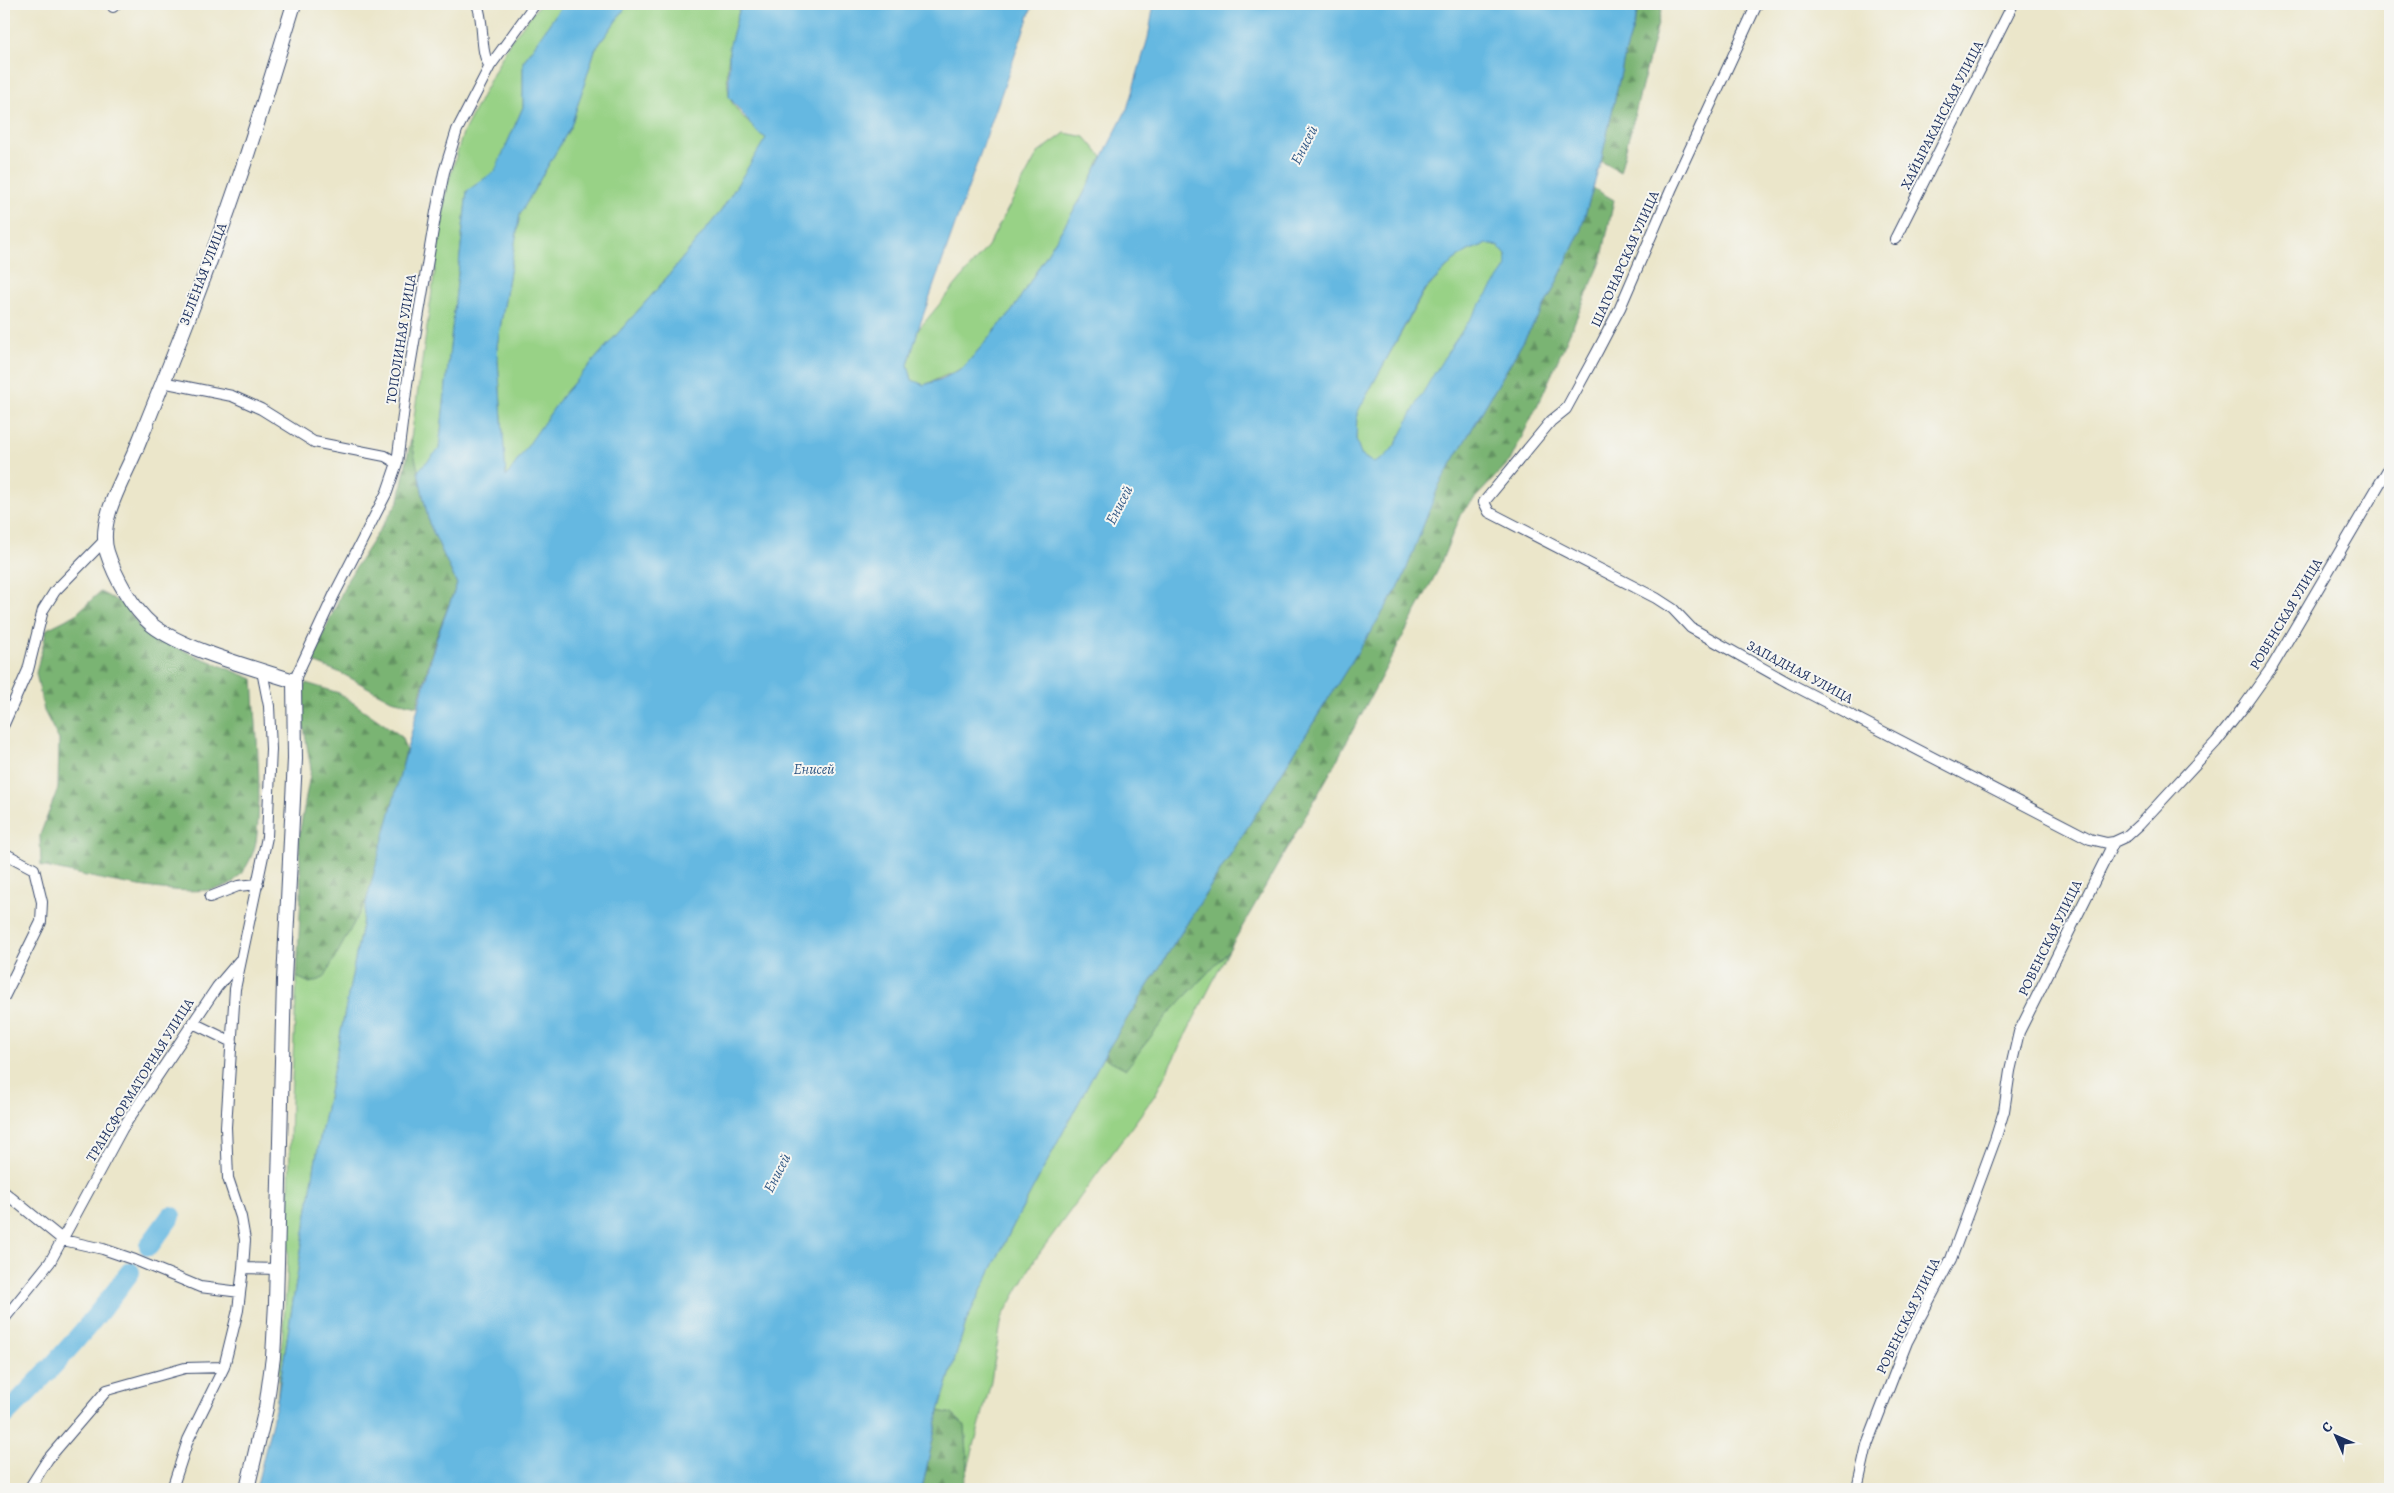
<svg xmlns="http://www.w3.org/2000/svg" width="2394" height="1493" font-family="Alegreya,serif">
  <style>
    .grass { fill: #98d286; stroke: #5a8072 }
    .forest { fill: url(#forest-firs); stroke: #4a7268 }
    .water { fill: #65b8e1; stroke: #4074a0; fill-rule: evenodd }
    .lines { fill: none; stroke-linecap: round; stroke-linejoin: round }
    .river { stroke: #65b8e1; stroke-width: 20 }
    .street-casing { stroke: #3a4a6e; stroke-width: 12 }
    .secondary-casing { stroke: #3a4a6e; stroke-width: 16 }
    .street { stroke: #fff; stroke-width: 10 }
    .secondary { stroke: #fff; stroke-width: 14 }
    .labels { text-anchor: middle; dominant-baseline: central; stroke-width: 4; stroke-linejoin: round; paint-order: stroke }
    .street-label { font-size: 14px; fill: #1b2f5e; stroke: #f6f6f2 }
    .water-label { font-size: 15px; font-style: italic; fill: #315885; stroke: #f6f6f2 }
  </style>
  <defs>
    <pattern id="forest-firs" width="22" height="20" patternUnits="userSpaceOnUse" patternTransform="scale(1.25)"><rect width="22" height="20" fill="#7ab473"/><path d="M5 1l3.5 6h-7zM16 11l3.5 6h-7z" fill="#639362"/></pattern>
  </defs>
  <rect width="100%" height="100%" fill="#f6f6f2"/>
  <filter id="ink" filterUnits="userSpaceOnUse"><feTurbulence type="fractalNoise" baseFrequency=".02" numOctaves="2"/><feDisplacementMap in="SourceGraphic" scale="10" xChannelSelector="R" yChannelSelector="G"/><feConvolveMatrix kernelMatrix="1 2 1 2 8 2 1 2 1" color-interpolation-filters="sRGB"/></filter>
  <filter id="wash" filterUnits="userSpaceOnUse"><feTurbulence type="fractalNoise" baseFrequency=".0096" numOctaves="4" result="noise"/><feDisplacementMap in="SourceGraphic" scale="20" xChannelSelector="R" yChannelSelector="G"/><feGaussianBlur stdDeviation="1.12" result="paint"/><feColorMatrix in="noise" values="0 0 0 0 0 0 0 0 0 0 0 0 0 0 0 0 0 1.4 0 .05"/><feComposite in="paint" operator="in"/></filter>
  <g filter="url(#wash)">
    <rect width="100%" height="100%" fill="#ebe6ca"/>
    <path class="grass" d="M 540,4 L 563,4 L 523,62 L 523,107 L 495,172 L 467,191 L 439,449 L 418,471 L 411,438 L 447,187 L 463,133 L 509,43 Z
      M 628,4 L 741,4 C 732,34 724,64 729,95 C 731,107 756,132 767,138 L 721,211 L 659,287 L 563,395 L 506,478 L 497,346 L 520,214 L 571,126 L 595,50 Z
      M 1065,133 L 1085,137 L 1102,157 L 1082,197 L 1012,311 L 963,368 L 924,385 L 912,380 L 908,365 L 918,330 L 988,246 L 1038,153 Z
      M 1486,244 L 1498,246 L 1506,255 L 1506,268 L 1397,442 L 1384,460 L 1373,463 L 1361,455 L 1356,439 L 1357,413 L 1423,293 L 1454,260 L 1468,251 Z
      M 367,899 L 315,1164 L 277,1401 L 287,1281 L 291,1099 L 297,977 L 310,983 L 324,977 Z
      M 1229,950 L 1155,1095 L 1035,1259 L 1002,1318 L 990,1386 L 968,1468 L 965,1426 L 952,1414 L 939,1411 L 967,1319 L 1014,1224 L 1103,1057 L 1126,1068 L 1166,1017 Z"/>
    <path class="forest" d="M 1640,4 L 1663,4 L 1620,172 L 1601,161 L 1625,54 Z
      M 1593,188 L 1614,200 L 1601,262 L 1542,396 L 1510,461 L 1461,513 L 1437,572 L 1330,773 L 1229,950 L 1166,1017 L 1126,1069 L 1103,1057 L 1401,583 L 1439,485 L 1551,294 L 1580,232 Z
      M 411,438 L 429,523 L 457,584 L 436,637 L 417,706 L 391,700 L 341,673 L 311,661 L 348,579 L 399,500 Z
      M 100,592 L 125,605 L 140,628 L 180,649 L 253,679 C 256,730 262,783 257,834 C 256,851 247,870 234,881 C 204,907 80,874 41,866 L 40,835 L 58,788 L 59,740 L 44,711 L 36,673 L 47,629 L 75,615 Z
      M 306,683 L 339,693 L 401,736 L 406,750 L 390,821 L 367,899 L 324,978 L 310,983 L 297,977 L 301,894 L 299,836 L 311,769 L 299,699 Z
      M 939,1411 L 952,1414 L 965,1426 L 968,1468 L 962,1489 L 922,1489 Z"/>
    <path class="water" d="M 563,4 L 628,4 L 595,50 L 571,126 L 520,214 L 497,346 L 506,477 L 563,395 L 659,287 L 721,211 L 766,138 L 758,133 L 729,97 L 729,48 L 741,4 L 1033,4 L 918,330 L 908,365 L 912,380 L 924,385 L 942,379 L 963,368 L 1012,311 L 1082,197 L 1127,109 L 1148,38 L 1154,4 L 1640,4 L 1625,54 L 1601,161 L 1580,232 L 1551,294 L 1439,485 L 1401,583 L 1103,1057 L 1014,1224 L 967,1319 L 939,1411 L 922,1489 L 256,1489 L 277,1401 L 315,1164 L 367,899 L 437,637 L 457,584 L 429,523 L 418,471 L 439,449 L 467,191 L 495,171 L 523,107 L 523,62 ZM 1486,244 L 1498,246 L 1506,255 L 1506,268 C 1472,317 1437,363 1410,417 C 1401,434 1393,457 1373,463 L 1361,455 L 1356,439 L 1357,413 L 1423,292 L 1454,260 L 1468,251 Z"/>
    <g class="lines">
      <path class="river" d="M 149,1246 L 171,1216
        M 4,1416 C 49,1372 92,1324 130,1272"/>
    </g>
  </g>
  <g filter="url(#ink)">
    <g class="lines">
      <g class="street-casing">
        <path id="street" d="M 477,4 C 485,22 479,53 490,66
          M 1757,4 L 1671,190 L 1620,308 L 1597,352 L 1566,409 L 1551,421 L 1484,502 L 1489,512 L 1656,598 L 1673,609 L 1691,628 L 1789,683 L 2090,839 L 2107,843 L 2114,842 L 2127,836 L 2139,825 L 2216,742 L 2242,709 L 2272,667 L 2390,466
          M 113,7 L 116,4
          M 1895,239 L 2013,4
          M 162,382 L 232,396 L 261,409 L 314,442 L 385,456 L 397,463
          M 294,681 L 334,595 L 387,492 L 397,463 L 407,384 L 436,212 L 444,172 L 457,130 L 490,66 L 535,4
          M 4,724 L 28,670 L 43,610 L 55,591 L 104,541
          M 4,853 L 34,869 L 42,902 L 41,922 L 4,997
          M 210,897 L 238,886 L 258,884
          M 193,1023 L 232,1042
          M 4,1192 L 63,1240 L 103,1249 L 135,1260 L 200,1287 L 240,1292
          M 243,1268 L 277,1269
          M 4,1319 L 50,1262 L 122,1129 L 217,987 L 240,960
          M 29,1489 L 48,1459 L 107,1390 L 185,1368 L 224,1367
          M 172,1489 L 188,1440 L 224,1367 L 238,1310 L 243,1268 L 245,1240 L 241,1217 L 228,1178 L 226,1127 L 235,989 L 267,837 L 271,749 L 269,706 L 262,671
          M 1857,1489 L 1867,1445 L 1896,1370 L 1907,1342 L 1951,1259 L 1995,1140 L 2004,1111 L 2010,1071 L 2019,1032 L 2114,842"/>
      </g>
      <g class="secondary-casing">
        <path id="secondary" d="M 247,1489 L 266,1408 L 273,1357 L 276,1303 L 284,980 L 295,759 L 294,681 C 254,668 184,650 152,625 C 132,608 115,577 107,552 C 97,519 125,477 137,447 C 175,353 213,258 245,161 C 262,109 278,56 294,4"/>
      </g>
      <use href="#street" class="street"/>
      <use href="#secondary" class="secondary"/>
    </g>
  </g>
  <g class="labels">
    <g class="street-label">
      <text transform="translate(1942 115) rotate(-63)">ХАЙЫРАКАНСКАЯ УЛИЦА</text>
      <text transform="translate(1625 259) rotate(-66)">ШАГОНАРСКАЯ УЛИЦА</text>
      <text transform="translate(203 274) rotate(-69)">ЗЕЛЁНАЯ УЛИЦА</text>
      <text transform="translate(401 339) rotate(-81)">ТОПОЛИНАЯ УЛИЦА</text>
      <text transform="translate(2286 614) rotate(-59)">РОВЕНСКАЯ УЛИЦА</text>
      <text transform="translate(1800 672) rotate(28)">ЗАПАДНАЯ УЛИЦА</text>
      <text transform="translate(2050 938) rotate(-64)">РОВЕНСКАЯ УЛИЦА</text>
      <text transform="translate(140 1080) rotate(-58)">ТРАНСФОРМАТОРНАЯ УЛИЦА</text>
      <text transform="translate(1908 1316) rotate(-64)">РОВЕНСКАЯ УЛИЦА</text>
    </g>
    <g class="water-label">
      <text transform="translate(1304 145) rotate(-63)">Енисей</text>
      <text transform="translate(1119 505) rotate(-63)">Енисей</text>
      <text x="814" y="769">Енисей</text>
      <text transform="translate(777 1173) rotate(-63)">Енисей</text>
    </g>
  </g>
  <rect width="2394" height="1493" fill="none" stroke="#f6f6f2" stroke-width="20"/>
  <g transform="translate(2336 1436) rotate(315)" stroke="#f6f6f2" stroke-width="4" paint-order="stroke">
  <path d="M0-4L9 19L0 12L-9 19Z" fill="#1b2f5e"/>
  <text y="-8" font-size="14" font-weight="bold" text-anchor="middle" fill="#1b2f5e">С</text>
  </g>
</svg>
